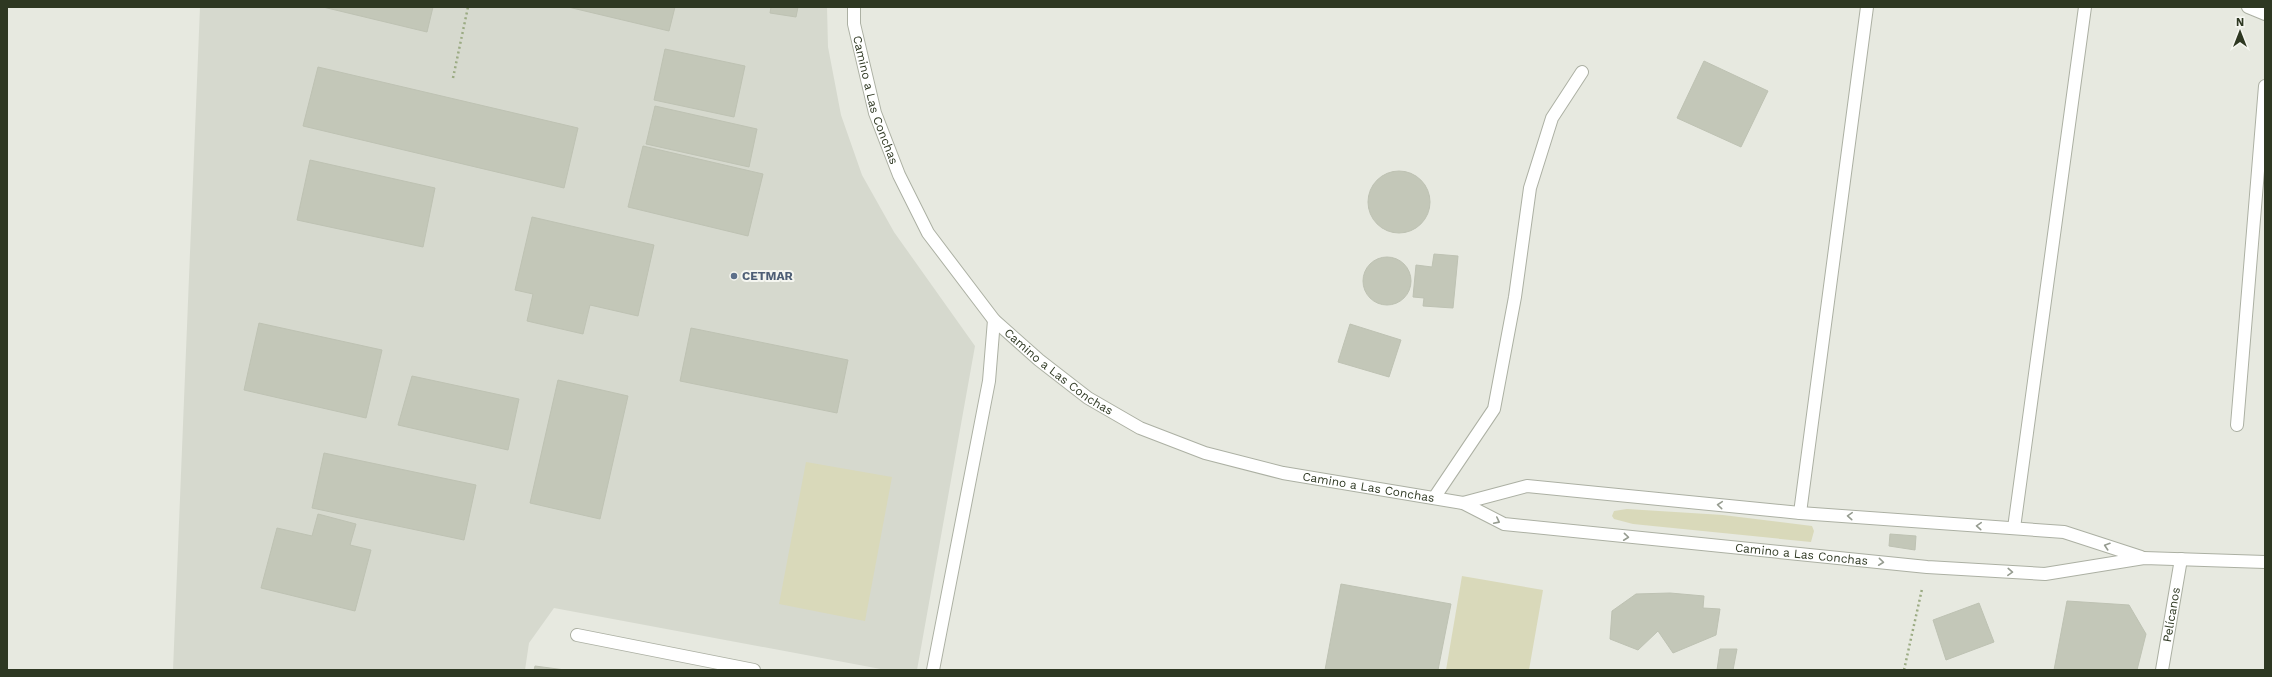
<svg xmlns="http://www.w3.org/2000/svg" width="2272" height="677" font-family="'Work Sans',sans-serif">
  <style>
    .built { fill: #d6d9ce }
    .green { fill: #d9d9ba }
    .building { fill: #c3c7b8; stroke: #bec2b3 }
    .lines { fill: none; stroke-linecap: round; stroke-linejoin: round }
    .minor-casing { stroke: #acb0a3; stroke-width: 14 }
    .tertiary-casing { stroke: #acb0a3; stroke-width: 14 }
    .path { stroke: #9bab83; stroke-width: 2.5; stroke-dasharray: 2 3; stroke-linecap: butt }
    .minor { stroke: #fff; stroke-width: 12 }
    .tertiary { stroke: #fff; stroke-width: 12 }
    .oneway { stroke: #969c90 }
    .service-dot { fill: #5c6f8a; stroke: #f5f6f0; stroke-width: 1.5 }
    .labels { text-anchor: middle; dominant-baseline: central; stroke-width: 4; stroke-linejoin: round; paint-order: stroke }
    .street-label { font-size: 12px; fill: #2e3822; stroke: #f5f6f0 }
    .service-label { font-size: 12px; font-weight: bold; fill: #4e5e75; stroke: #f5f6f0; text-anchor: start }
  </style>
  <rect width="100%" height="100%" fill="#e7e9e0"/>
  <path class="built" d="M 200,7 L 827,7 L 828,47 L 841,115 L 862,175 L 894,232 L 975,346 L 917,670 L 886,670 L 554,608 L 529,643 L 525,670 L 173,670 Z"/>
  <path class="green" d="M 806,462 L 892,477 L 865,621 L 779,604 Z
    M 1627,509 L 1723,515 L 1812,526 L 1814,531 L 1811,542 L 1633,524 L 1614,519 L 1612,516 L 1614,511 Z
    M 1462,576 L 1543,590 L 1529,670 L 1446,670 Z"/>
  <path class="building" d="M 323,7 L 433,7 L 427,32 Z
    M 568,7 L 675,7 L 669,31 Z
    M 771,7 L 798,7 L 796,17 L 770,13 Z
    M 665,49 L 745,66 L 734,117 L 654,100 Z
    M 1704,61 L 1768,91 L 1741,147 L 1677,118 Z
    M 318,67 L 578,128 L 564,188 L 303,126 Z
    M 655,106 L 757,129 L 749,167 L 646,144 Z
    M 643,146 L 763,174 L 748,236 L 628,207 Z
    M 310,160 L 435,188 L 423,247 L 297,220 Z
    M1368 202a31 31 0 1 1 62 0a31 31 0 1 1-62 0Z
    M 532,217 L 654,245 L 638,316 L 590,305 L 583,334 L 527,321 L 533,294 L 515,290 Z
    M 1434,254 L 1458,256 L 1453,308 L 1423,306 L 1424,298 L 1413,297 L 1416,265 L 1432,267 Z
    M1363 281a24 24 0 1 1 48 0a24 24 0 1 1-48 0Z
    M 259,323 L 382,350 L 366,418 L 244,390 Z
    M 1350,324 L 1401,340 L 1389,377 L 1338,362 Z
    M 691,328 L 848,360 L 837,413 L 680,381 Z
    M 412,376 L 519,399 L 508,450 L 398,425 Z
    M 558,380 L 628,396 L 600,519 L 530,503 Z
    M 324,453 L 476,485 L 464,540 L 312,508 Z
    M 318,514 L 356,524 L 350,545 L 371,550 L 355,611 L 261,588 L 277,528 L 312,536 Z
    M 1890,534 L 1916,536 L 1915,550 L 1889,546 Z
    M 1341,584 L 1451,604 L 1438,670 L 1325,670 Z
    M 1670,593 L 1704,596 L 1703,608 L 1720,609 L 1716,635 L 1673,653 L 1658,631 L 1638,650 L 1610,639 L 1612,611 L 1636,594 Z
    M 2067,601 L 2129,605 L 2146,634 L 2137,670 L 2054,670 Z
    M 1979,603 L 1994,642 L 1946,660 L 1933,620 Z
    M 1720,649 L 1737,649 L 1733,670 L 1717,670 Z
    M 535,666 L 565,670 L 534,670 Z"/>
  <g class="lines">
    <g class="minor-casing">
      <g id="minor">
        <path d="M 2248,7 L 2265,14"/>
        <path d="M 2237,425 L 2265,86"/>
        <path d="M 1434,498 L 1494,409 L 1515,297 L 1530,188 L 1552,118 L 1582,72"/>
        <path d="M 1800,513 L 1867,7"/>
        <path d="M 2014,528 L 2085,7"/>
        <path d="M 577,635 L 754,670"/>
        <path id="s1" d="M 2162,670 L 2181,559"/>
      </g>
    </g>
    <g class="tertiary-casing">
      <g id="tertiary">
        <path id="s2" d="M 854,7 L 854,24 L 875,113 L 899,175 L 928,233 L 994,320 L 1039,360 L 1088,398 L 1140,428 L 1205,453 L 1283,473 L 1463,503 L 1504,524 L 1927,567 L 2045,574 L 2144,558 L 2265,562"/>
        <path d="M 1463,503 L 1527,486 L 1800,513 L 2064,532 L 2141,557"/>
        <path d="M 933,670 L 989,381 L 994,320"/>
      </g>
    </g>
    <path class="path" d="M 453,78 L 468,7
      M 1904,670 L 1922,589"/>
    <use href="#minor" class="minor"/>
    <use href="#tertiary" class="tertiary"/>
  </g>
  <defs><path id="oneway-chevron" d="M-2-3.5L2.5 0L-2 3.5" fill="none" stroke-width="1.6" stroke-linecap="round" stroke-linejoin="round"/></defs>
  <g class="oneway">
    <use href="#oneway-chevron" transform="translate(1720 505) rotate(-175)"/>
    <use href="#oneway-chevron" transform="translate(1850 516) rotate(-176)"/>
    <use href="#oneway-chevron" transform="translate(1497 521) rotate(27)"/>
    <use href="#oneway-chevron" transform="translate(1979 526) rotate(-176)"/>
    <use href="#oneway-chevron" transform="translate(1626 537) rotate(6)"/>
    <use href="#oneway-chevron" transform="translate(2107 546) rotate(-162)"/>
    <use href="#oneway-chevron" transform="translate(1881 562) rotate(6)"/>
    <use href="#oneway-chevron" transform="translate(2010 572) rotate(3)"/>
  </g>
  <circle class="service-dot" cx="734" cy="276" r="4"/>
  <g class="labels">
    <g class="street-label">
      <text stroke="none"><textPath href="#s2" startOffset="96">Camino a Las Conchas</textPath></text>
      <text stroke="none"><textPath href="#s2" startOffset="432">Camino a Las Conchas</textPath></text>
      <text stroke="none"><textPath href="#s2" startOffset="768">Camino a Las Conchas</textPath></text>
      <text stroke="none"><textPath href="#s2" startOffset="1209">Camino a Las Conchas</textPath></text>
      <text stroke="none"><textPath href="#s1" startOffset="56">Pelícanos</textPath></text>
    </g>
    <g class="service-label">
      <text x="742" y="276">CETMAR</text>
    </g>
  </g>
  <rect width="2272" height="677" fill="none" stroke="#2e3822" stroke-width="16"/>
  <g transform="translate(2240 32)" stroke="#f5f6f0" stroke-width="3" paint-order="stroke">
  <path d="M0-3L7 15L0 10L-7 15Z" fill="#2e3822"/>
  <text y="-6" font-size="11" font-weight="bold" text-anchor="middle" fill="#2e3822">N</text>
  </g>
</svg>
